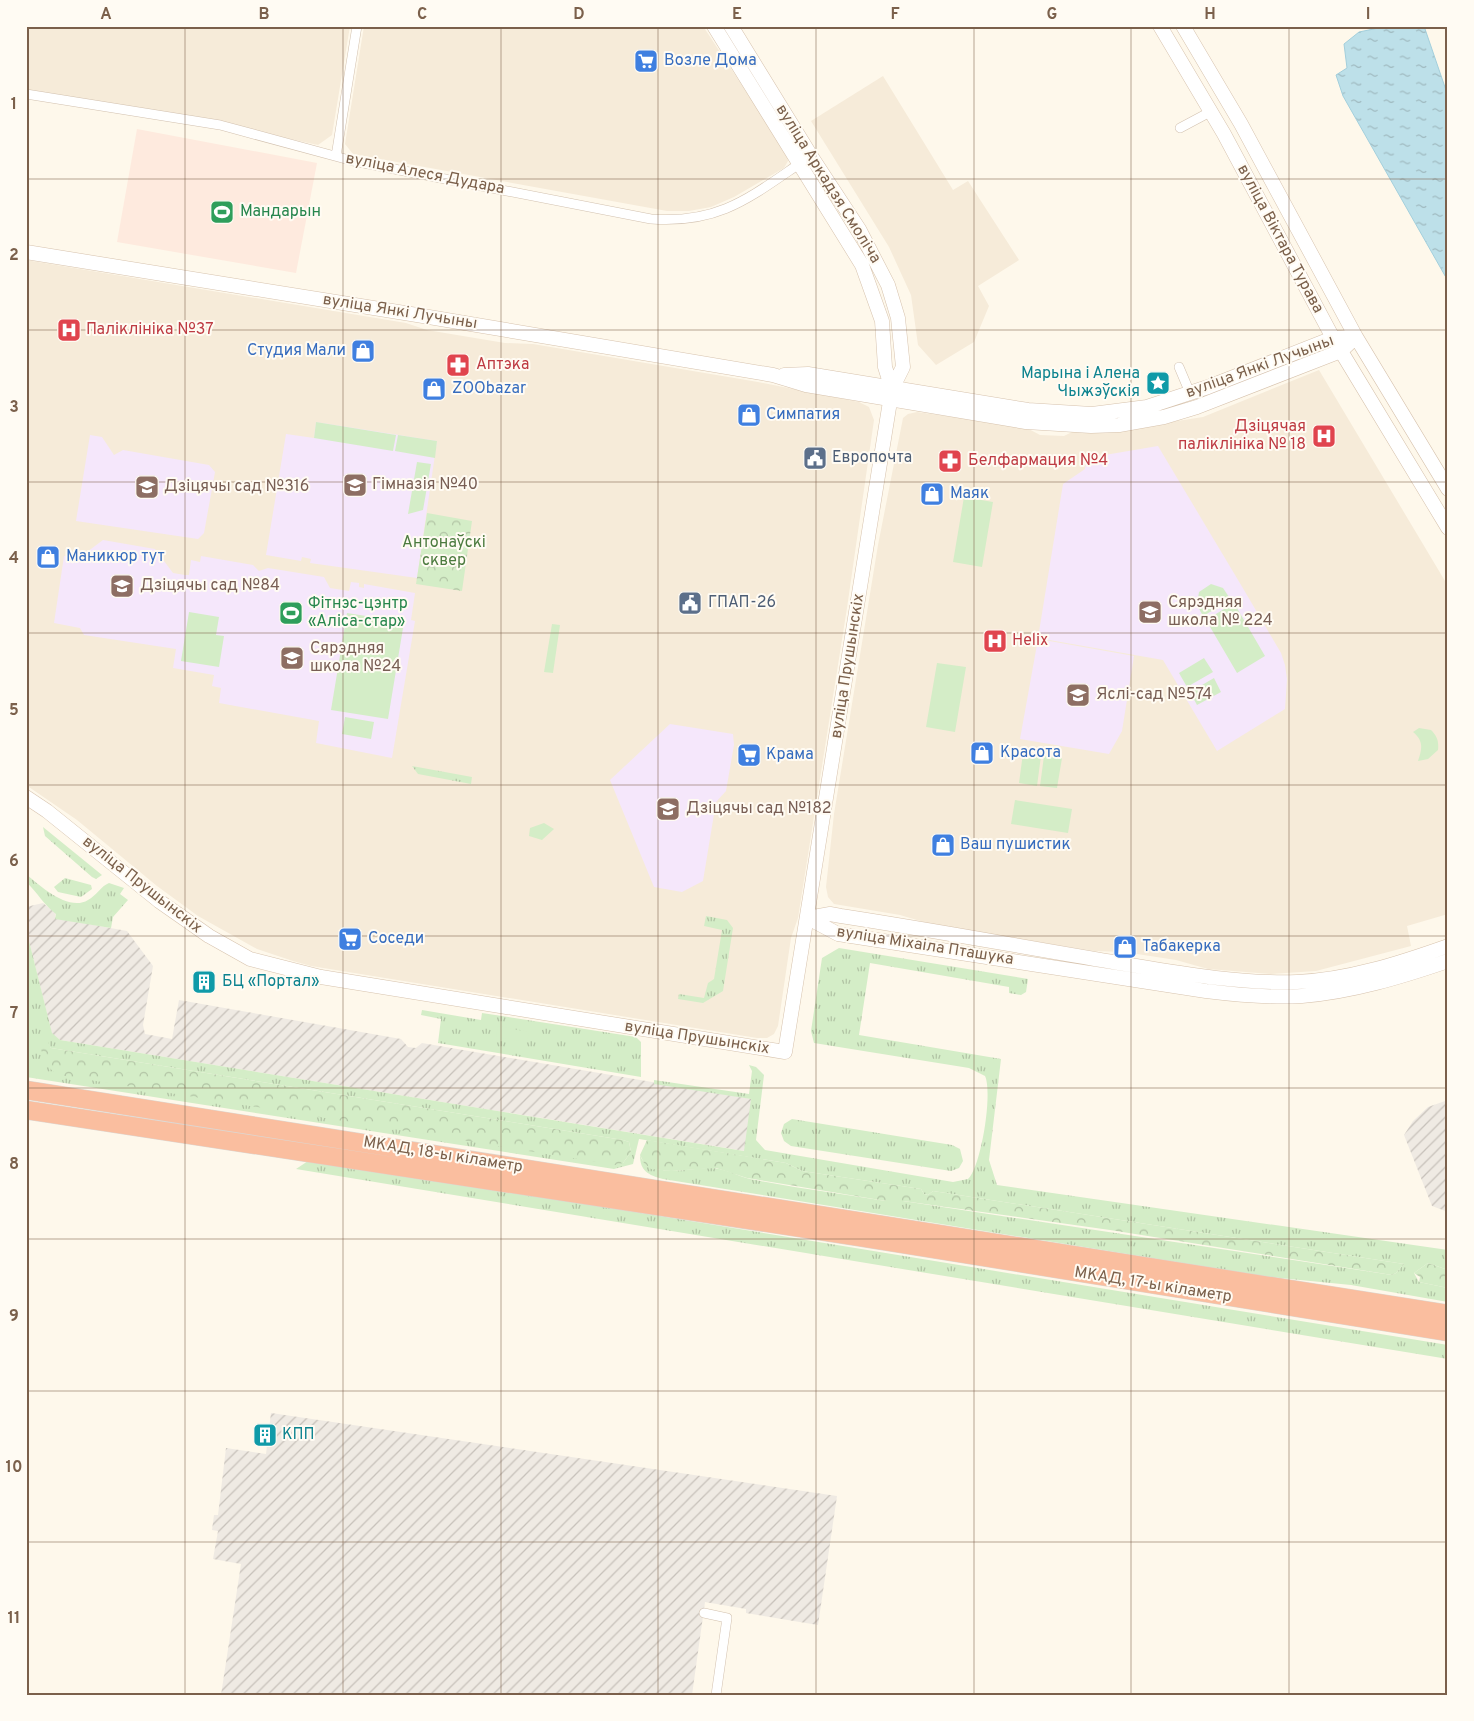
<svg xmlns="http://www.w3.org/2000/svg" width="1474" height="1721" font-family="Overpass,sans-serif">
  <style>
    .residential { fill: #f6ebd9 }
    .commercial { fill: #feeade }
    .industrial { fill: url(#industrial-furrows) }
    .education { fill: #f5e7fb }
    .grass { fill: url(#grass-tufts); fill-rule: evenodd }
    .forest { fill: url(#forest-crowns) }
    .park { fill: #d4edc7 }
    .water { fill: url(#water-ripples); stroke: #a3cfdc }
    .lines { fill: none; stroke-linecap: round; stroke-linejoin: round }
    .street-casing { stroke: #d2c1af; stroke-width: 10 }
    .secondary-casing { stroke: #d7c3ae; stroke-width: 15 }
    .highway-casing { stroke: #ddd6d0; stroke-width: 19 }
    .street { stroke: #fff; stroke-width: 9 }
    .secondary { stroke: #fff; stroke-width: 14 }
    .highway { stroke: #fabe9f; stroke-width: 18 }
    .grid { fill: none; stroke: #7b604b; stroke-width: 1; stroke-opacity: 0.55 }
    .labels { text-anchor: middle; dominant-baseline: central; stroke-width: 4; stroke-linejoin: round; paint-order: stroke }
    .shop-label { font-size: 16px; fill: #366cbe; stroke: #fffbf3; text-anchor: start }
    .street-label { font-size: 16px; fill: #7b604b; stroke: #fffbf3 }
    .leisure-label { font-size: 16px; fill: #27864d; stroke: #fffbf3; text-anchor: start }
    .health-label { font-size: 16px; fill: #be3a42; stroke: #fffbf3; text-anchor: start }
    .culture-label { font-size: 16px; fill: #0d838f; stroke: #fffbf3; text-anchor: start }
    .service-label { font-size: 16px; fill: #4e5e75; stroke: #fffbf3; text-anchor: start }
    .education-label { font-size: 16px; fill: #785e54; stroke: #fffbf3; text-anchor: start }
    .park-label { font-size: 16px; fill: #4c7b3f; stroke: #fffbf3 }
    .neatline { fill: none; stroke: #7b604b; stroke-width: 2 }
    .grid-label { font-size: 16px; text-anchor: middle; font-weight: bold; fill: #7b604b }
  </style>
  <defs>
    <pattern id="industrial-furrows" width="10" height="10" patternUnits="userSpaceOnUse" patternTransform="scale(1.25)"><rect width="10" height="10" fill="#efeae3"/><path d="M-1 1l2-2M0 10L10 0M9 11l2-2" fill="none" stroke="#c7c1ba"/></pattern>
    <pattern id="grass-tufts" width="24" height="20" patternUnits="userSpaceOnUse" patternTransform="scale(1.25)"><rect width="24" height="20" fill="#d4edc7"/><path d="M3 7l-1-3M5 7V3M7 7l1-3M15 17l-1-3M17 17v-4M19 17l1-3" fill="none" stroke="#b1c3a4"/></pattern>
    <pattern id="forest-crowns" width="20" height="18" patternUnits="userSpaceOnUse" patternTransform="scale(1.25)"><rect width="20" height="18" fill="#d4edc7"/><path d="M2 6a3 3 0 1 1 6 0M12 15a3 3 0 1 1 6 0" fill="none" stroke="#b1c3a4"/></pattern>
    <pattern id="water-ripples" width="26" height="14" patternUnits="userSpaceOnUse" patternTransform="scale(1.25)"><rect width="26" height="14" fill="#bde0e9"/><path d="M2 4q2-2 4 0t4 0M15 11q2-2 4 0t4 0" fill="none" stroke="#9fb9bf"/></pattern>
  </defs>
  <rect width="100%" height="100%" fill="#fef8eb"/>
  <path class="residential" d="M 26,26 L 350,26 L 332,135 L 318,145 L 188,117 L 26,90 Z
    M 364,26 L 703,26 L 787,154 L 788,161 L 784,168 L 734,197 L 711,207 L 689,211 L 667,211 L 353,154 L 345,144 Z
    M 883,76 L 953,190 L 968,181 L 1019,260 L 978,286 L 989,306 L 974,342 L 936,365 L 918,345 L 911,295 L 889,247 L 811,121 Z
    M 26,260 L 406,323 L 427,330 L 505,343 L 533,344 L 758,382 L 859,402 L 869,407 L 874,420 L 847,608 L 798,918 L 791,938 L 778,1026 L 774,1034 L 767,1038 L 757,1038 L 311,966 L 293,961 L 257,949 L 198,916 L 157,886 L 77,820 L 26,785 Z
    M 1319,370 L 1448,586 L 1448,914 L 1407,926 L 1411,946 L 1316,971 L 1271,974 L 1208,969 L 1176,960 L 1124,952 L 1094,951 L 934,925 L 900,915 L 834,904 L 828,897 L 826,887 L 834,814 L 878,545 L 903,418 L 908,414 L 917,412 L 1025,427 L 1040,435 L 1064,436 L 1074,431 L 1113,431 L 1203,417 Z"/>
  <path class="commercial" d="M 137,129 L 317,163 L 296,273 L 117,242 Z"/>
  <path class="industrial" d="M 43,903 L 56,913 L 55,918 L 127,931 L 153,966 L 143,1025 L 145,1034 L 172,1039 L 179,1000 L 401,1039 L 408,1047 L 416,1048 L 422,1043 L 752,1099 L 745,1151 L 60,1040 L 52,1034 L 26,929 L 26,907 Z
    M 1448,1100 L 1448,1212 L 1432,1206 L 1404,1135 L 1413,1121 L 1428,1107 Z
    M 271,1413 L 837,1496 L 818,1625 L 746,1613 L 746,1609 L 705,1602 L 692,1695 L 221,1695 L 241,1564 L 213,1559 L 218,1531 L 212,1530 L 214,1515 L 218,1515 L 226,1448 L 266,1454 Z"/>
  <path class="education" d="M 316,422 L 437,441 L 417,578 L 310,563 L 311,559 L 302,557 L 301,561 L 266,555 L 286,434 L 314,438 Z
    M 90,435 L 102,437 L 114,455 L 123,450 L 209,465 L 215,472 L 204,533 L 198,539 L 76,521 Z
    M 1158,446 L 1244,590 L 1281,653 L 1285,665 L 1287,679 L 1285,709 L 1217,751 L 1163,660 L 1038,638 L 1063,484 L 1085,469 L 1087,458 Z
    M 103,540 L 155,549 L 173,573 L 185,575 L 189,575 L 191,560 L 200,562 L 201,556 L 253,565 L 259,571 L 268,568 L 324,577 L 330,588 L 349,591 L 351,582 L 359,583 L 359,587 L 364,588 L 364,584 L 415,593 L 411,620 L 415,621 L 392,758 L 316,743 L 319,721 L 219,703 L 221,688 L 212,686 L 214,675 L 173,668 L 176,649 L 84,635 L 80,628 L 54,623 L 64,556 L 79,558 Z
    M 1038,639 L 1134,656 L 1122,731 L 1109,754 L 1020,739 Z
    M 670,724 L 733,734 L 734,745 L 726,791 L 716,802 L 703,881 L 682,892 L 654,887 L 610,780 Z"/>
  <path class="grass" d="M 412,766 L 472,777 L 471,784 L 418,774 Z
    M 43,827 L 102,875 L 96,879 L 92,877 L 45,836 Z
    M 26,874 C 40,886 69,912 88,900 C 96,896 101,886 109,883 L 124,888 L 120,894 L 128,900 L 113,917 L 111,928 L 55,919 L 56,914 C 43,904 38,893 26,882 Z
    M 65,878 L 91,885 L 92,889 L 81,897 L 58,892 L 54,887 Z
    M 706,916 L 727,920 L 733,928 L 723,991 L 703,1003 L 678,999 L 679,994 L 704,998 L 708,983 L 714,979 L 722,930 L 704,926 Z
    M 26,929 L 52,1033 L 60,1040 L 744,1151 L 751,1099 L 654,1084 L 654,1080 L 749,1094 L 752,1071 L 749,1065 L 756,1067 L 764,1075 L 756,1140 L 765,1150 L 953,1182 L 968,1179 C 981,1167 993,1093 985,1076 L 969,1068 L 814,1043 L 811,1031 L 822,958 L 839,948 L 1028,979 L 1026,992 L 1021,995 L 1009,993 L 1009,987 L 870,963 L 859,1035 L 1001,1059 L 989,1160 L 997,1185 L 1448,1250 L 1448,1270 L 1428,1263 L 1414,1273 L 1419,1282 L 1448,1288 L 1448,1302 L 1351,1285 L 1269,1277 L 663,1179 C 648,1175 640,1171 640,1155 C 648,1180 693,1167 713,1168 C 726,1169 738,1176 750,1179 C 795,1188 841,1194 886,1201 L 903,1201 L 1392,1275 L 1396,1273 L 1404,1264 L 933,1191 L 928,1195 L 924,1194 L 921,1189 L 802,1171 L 786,1163 L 639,1139 L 633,1164 L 614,1169 L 26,1077 ZM 49,1045 L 51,1048 L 623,1140 L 629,1142 L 631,1152 L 623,1163 L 44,1059 Z
    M 422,1010 L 481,1020 L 482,1013 L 636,1037 L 641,1042 L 641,1077 L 438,1043 L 441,1019 L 421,1015 Z
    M 792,1119 L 952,1145 L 960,1149 L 963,1161 L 959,1168 L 951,1171 L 791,1146 L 784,1141 L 781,1133 L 784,1124 Z
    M 311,1159 L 1448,1345 L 1448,1359 L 296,1169 Z"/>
  <path class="forest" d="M 427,513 L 472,521 L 462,591 L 416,584 Z
    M 45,1042 L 48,1042 L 51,1048 L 623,1140 L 629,1142 L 631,1152 L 623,1163 L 615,1165 L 59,1075 C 48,1069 44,1062 41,1049 Z
    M 647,1140 L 786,1163 L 802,1171 L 921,1189 L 924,1194 L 928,1195 L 933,1191 L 1404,1264 L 1396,1273 L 1392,1275 L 1110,1230 L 903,1201 L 886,1201 L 747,1178 L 716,1168 L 671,1171 L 651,1169 L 644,1163 L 640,1155 Z
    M 1428,1263 L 1448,1270 L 1448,1288 L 1419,1282 L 1420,1277 L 1414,1273 Z"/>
  <path class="park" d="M 316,422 L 396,435 L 393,451 L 314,438 Z
    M 398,435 L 437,441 L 435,458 L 395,451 Z
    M 417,462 L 431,464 L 423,510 L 408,514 Z
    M 964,497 L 993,502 L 982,567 L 953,562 Z
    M 1211,584 L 1223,588 L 1231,600 L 1203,616 L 1197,605 L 1199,592 Z
    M 1234,603 L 1265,656 L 1237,673 L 1206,620 Z
    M 189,612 L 219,617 L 216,635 L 224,636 L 219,667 L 181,661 Z
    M 347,613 L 404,622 L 388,719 L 331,710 Z
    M 552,624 L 560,625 L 553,673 L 544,672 Z
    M 1204,658 L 1213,672 L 1187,687 L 1179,673 Z
    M 937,663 L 966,667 L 955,732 L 926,727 Z
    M 1214,678 L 1221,692 L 1197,705 L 1190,692 Z
    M 345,717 L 374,722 L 371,739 L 342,734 Z
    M 1419,728 L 1431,730 C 1437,736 1439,741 1438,750 L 1428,759 L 1418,761 C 1422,749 1424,741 1413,732 Z
    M 1023,753 L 1041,756 L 1037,786 L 1019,783 Z
    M 1044,756 L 1062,758 L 1057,788 L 1040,786 Z
    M 1015,800 L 1072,809 L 1068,833 L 1011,824 Z
    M 544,823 L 554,829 L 542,840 L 529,836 L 530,828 Z
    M 498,1026 L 529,1032 L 527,1042 L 496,1037 Z"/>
  <path class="water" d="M 1388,26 L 1424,26 L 1448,96 L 1448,281 L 1343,96 L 1336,75 L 1347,68 L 1344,44 L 1359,32 Z"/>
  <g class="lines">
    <g class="street-casing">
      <path id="street" d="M 26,94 L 220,125 L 353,161 L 651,219 C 719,224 749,198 802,162
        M 1180,128 L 1210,112
        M 336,156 L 357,26
        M 1179,367 L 1190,393
        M 704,1613 L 727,1618 L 716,1695"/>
    </g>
    <g class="secondary-casing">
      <path id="secondary" d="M 714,26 L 862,265 L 882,321 L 885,367 L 892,389
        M 1160,26 L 1224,134 L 1333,338 L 1448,528
        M 1183,26 L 1241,124 L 1356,337 L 1448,489
        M 26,252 L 417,315 L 773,375 L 806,385 L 1026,422 L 1091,426 L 1119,425 L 1164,417 L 1197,407 L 1341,351 L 1356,337
        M 784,375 L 808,374 L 1028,410 L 1092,414 L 1147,407 L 1208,387 L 1333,338 L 1356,337
        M 26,797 L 47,811 L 159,901 L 209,936 L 250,959 L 321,977 L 785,1052 L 892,389 L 903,367 L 898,318 L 888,285 L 859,229 L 811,156 L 731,26
        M 808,918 L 838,934 L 1206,991 C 1238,995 1270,998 1302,996 C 1352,992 1401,977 1448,961
        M 808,918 L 830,914 L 841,916 C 932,930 1023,947 1113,962 C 1174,972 1236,984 1297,982 C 1348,980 1400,963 1448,946"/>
    </g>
    <g class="highway-casing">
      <path id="highway" d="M 26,1090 L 1448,1314
        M 26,1110 L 859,1237 L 1448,1332"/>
    </g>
    <use href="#street" class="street"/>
    <use href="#secondary" class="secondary"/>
    <use href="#highway" class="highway"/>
  </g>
  <path class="grid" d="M 185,26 L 185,1695M 343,26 L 343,1695M 501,26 L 501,1695M 658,26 L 658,1695M 816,26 L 816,1695M 974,26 L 974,1695M 1131,26 L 1131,1695M 1289,26 L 1289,1695M 26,179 L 1448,179M 26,330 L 1448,330M 26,482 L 1448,482M 26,633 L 1448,633M 26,785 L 1448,785M 26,936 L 1448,936M 26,1088 L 1448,1088M 26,1239 L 1448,1239M 26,1391 L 1448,1391M 26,1542 L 1448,1542"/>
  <defs>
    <g id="supermarket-square" transform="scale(1.25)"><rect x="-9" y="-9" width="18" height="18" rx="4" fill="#3f7fe0" stroke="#fffbf3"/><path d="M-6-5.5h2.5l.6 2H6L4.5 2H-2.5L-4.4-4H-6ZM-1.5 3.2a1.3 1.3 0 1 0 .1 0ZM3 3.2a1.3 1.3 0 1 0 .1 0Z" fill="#fff"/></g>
    <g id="stadium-square" transform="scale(1.25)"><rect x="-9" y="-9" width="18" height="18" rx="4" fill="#2e9e5b" stroke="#fffbf3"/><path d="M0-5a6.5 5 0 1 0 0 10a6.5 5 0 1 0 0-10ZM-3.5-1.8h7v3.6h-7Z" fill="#fff"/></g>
    <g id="hospital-square" transform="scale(1.25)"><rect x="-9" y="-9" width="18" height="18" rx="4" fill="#e0444e" stroke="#fffbf3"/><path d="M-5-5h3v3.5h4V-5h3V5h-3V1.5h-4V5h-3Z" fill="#fff"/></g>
    <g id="shop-square" transform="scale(1.25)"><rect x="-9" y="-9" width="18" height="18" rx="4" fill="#3f7fe0" stroke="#fffbf3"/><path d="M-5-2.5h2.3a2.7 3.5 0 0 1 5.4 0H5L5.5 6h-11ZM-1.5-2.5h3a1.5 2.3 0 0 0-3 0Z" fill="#fff"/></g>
    <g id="pharmacy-square" transform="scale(1.25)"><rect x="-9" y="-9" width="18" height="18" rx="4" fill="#e0444e" stroke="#fffbf3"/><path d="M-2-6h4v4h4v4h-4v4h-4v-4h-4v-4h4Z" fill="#fff"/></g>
    <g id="sight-square" transform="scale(1.25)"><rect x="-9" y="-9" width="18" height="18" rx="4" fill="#0f9aa8" stroke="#fffbf3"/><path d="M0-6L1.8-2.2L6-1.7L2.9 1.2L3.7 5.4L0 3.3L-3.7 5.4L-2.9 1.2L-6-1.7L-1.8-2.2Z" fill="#fff"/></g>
    <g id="civic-square" transform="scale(1.25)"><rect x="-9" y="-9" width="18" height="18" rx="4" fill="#5c6f8a" stroke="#fffbf3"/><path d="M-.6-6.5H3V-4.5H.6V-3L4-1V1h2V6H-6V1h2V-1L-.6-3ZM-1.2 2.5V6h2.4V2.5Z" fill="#fff"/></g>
    <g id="school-square" transform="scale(1.25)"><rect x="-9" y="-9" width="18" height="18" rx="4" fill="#8d6e63" stroke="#fffbf3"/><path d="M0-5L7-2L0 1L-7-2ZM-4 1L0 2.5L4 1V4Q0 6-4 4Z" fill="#fff"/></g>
    <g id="building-square" transform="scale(1.25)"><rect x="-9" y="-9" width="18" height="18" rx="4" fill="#0f9aa8" stroke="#fffbf3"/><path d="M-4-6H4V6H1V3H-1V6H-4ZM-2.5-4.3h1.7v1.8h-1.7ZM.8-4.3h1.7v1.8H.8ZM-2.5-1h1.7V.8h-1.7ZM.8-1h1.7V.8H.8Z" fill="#fff"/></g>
  </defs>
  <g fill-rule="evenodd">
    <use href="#supermarket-square" x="646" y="61"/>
    <use href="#stadium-square" x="222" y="212"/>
    <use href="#hospital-square" x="69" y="330"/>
    <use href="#shop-square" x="363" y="351"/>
    <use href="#pharmacy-square" x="458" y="365"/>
    <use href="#sight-square" x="1158" y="383"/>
    <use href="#shop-square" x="434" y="389"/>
    <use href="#shop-square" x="749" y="415"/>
    <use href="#hospital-square" x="1324" y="436"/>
    <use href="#civic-square" x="815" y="458"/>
    <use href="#pharmacy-square" x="950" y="461"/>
    <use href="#school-square" x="355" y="485"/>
    <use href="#school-square" x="147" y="487"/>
    <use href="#shop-square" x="932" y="494"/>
    <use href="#shop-square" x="48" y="557"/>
    <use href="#school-square" x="122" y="586"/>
    <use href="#civic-square" x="690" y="603"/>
    <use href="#school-square" x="1150" y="612"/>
    <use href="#stadium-square" x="291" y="613"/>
    <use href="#hospital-square" x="995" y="641"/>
    <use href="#school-square" x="292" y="658"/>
    <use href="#school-square" x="1078" y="695"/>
    <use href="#shop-square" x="982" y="753"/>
    <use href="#supermarket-square" x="749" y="755"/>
    <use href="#school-square" x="668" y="809"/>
    <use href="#shop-square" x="943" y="845"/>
    <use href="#supermarket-square" x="350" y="939"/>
    <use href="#shop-square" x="1125" y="947"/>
    <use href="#building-square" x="204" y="982"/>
    <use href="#building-square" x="265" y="1435"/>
  </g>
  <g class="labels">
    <g class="shop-label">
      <text x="664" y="61">Возле Дома</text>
      <text x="346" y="351" text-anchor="end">Студия Мали</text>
      <text x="452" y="389">ZOObazar</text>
      <text x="766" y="415">Симпатия</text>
      <text x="950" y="494">Маяк</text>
      <text x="66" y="557">Маникюр тут</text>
      <text x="1000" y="753">Красота</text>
      <text x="766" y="755">Крама</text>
      <text x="960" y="845">Ваш пушистик</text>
      <text x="368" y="939">Соседи</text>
      <text x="1142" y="947">Табакерка</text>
    </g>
    <g class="street-label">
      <text transform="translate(425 174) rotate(11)">вуліца Алеся Дудара</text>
      <text transform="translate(828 184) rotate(58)">вуліца Аркадзя Смоліча</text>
      <text transform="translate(1280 239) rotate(62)">вуліца Віктара Турава</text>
      <text transform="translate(400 312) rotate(9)">вуліца Янкі Лучыны</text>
      <text transform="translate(1260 367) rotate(-20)">вуліца Янкі Лучыны</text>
      <text transform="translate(848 666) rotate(-81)">вуліца Прушынскіх</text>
      <text transform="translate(142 885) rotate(38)">вуліца Прушынскіх</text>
      <text transform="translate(925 946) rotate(9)">вуліца Міхаіла Пташука</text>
      <text transform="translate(697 1038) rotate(9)">вуліца Прушынскіх</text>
      <text transform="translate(443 1155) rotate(9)">МКАД, 18-ы кіламетр</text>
      <text transform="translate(1153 1285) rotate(9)">МКАД, 17-ы кіламетр</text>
    </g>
    <g class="leisure-label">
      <text x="240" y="212">Мандарын</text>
      <text x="308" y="604">Фітнэс-цэнтр<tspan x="308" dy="18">«Аліса-стар»</tspan></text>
    </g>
    <g class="health-label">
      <text x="86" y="330">Паліклініка №37</text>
      <text x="476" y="365">Аптэка</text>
      <text x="1306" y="427" text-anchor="end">Дзіцячая<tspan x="1306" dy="18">паліклініка № 18</tspan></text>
      <text x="968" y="461">Белфармация №4</text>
      <text x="1012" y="641">Helix</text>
    </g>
    <g class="culture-label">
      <text x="1140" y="374" text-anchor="end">Марына і Алена<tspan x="1140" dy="18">Чыжэўскія</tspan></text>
      <text x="222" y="982">БЦ «Портал»</text>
      <text x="282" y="1435">КПП</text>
    </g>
    <g class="service-label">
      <text x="832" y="458">Европочта</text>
      <text x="708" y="603">ГПАП-26</text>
    </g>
    <g class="education-label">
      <text x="372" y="485">Гімназія №40</text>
      <text x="164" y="487">Дзіцячы сад №316</text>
      <text x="140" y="586">Дзіцячы сад №84</text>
      <text x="1168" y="603">Сярэдняя<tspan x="1168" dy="18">школа № 224</tspan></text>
      <text x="310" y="649">Сярэдняя<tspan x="310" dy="18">школа №24</tspan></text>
      <text x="1096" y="695">Яслі-сад №574</text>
      <text x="686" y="809">Дзіцячы сад №182</text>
    </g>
    <g class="park-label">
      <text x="444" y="543">Антонаўскі<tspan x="444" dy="18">сквер</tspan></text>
    </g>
  </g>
  <rect width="1474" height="1721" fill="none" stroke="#fffbf3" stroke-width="55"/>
  <rect x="28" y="28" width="1418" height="1666" class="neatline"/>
  <g class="grid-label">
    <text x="106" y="19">A</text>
    <text x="264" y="19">B</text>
    <text x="422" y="19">C</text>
    <text x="579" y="19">D</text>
    <text x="737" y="19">E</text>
    <text x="895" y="19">F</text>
    <text x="1052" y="19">G</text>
    <text x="1210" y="19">H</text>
    <text x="1368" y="19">I</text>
    <text x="14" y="109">1</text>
    <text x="14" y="260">2</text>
    <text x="14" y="412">3</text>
    <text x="14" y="563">4</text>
    <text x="14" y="715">5</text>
    <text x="14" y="866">6</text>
    <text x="14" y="1018">7</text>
    <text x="14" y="1169">8</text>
    <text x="14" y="1321">9</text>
    <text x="14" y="1472">10</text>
    <text x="14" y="1623">11</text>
  </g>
</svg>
